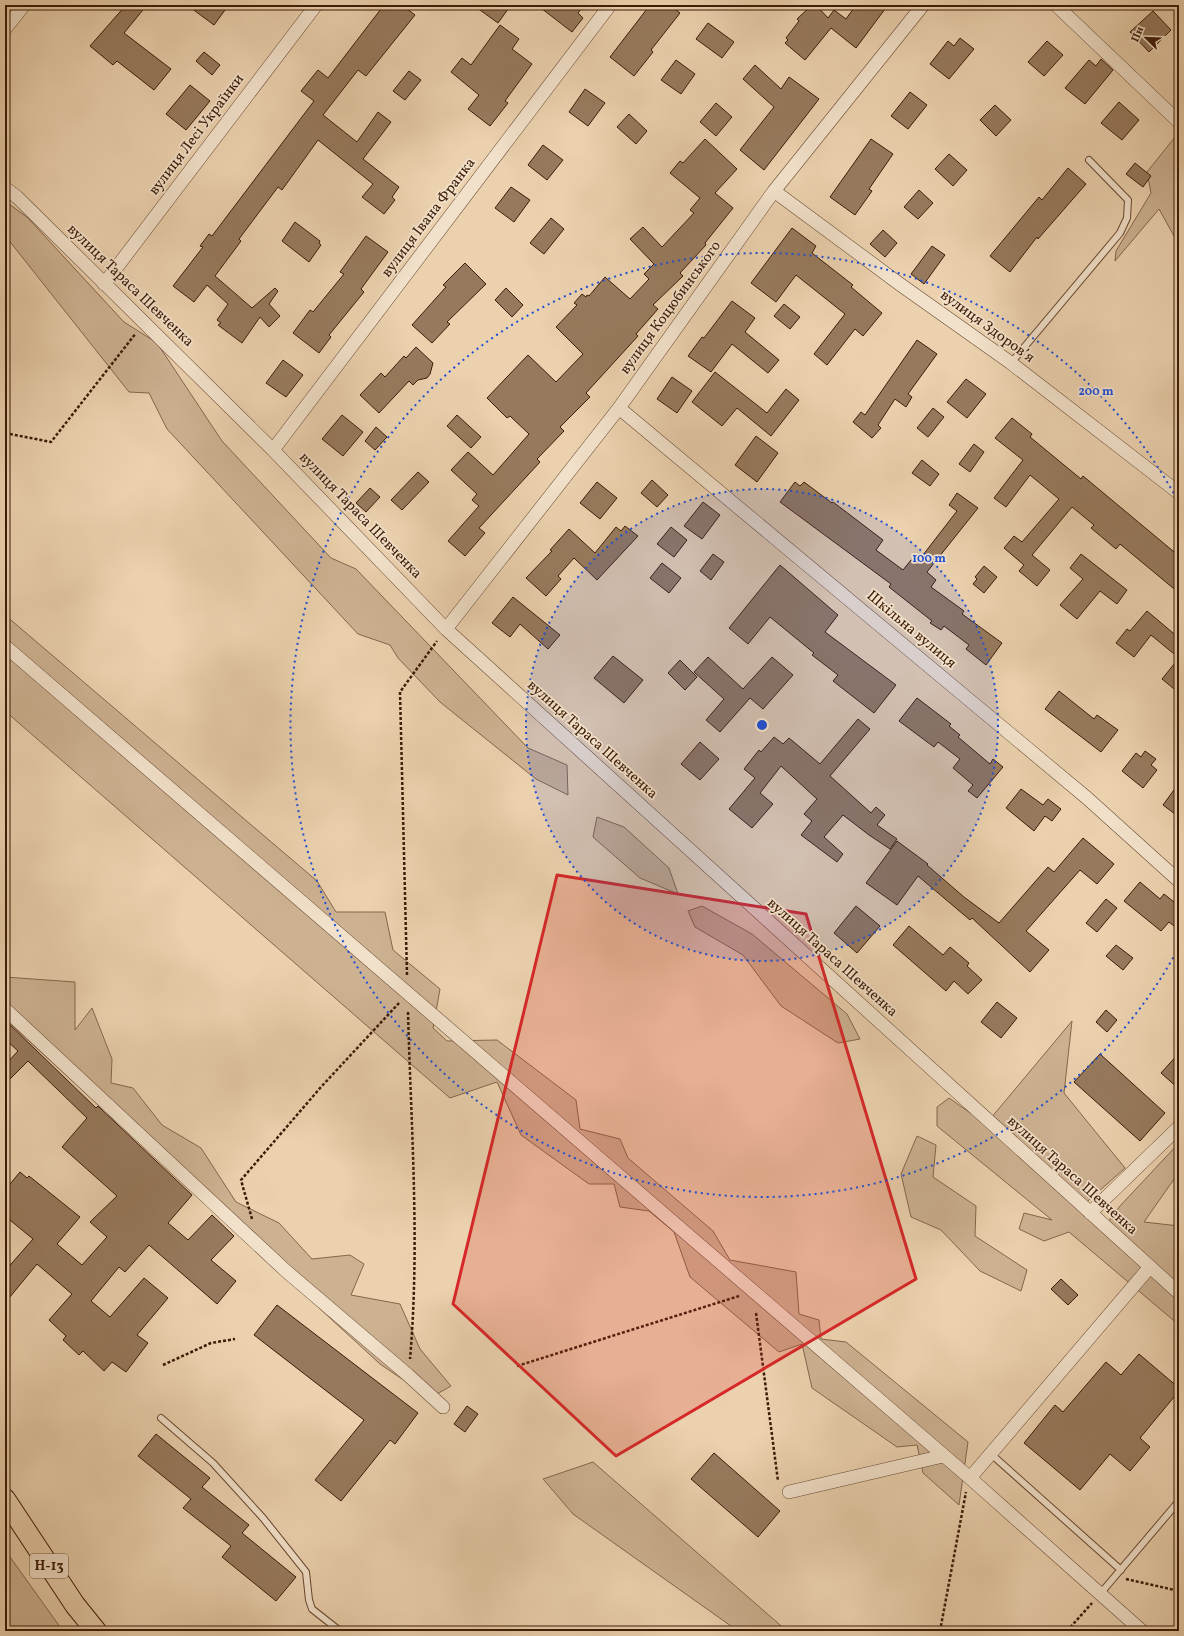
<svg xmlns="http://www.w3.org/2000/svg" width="1184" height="1636" font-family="Vollkorn,serif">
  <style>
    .green { fill: #cdb292; stroke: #84664c }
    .building { fill: #977a5e; stroke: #3c1b07 }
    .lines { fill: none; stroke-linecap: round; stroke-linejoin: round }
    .service-casing { stroke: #684831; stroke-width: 8 }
    .minor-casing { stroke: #684831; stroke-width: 14 }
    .primary-casing { stroke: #3c1b07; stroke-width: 22 }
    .path { stroke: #3c1b07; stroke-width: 2.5; stroke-dasharray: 3 2; stroke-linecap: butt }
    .service { stroke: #f2e1ca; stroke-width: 6 }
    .minor { stroke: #f2e1ca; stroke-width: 13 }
    .primary { stroke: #ebd1ae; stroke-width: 20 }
    .marked { fill: #d62828; fill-opacity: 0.2; stroke: #d62828; stroke-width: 3; stroke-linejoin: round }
    .ring { fill: none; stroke: #1d4ed8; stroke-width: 2; stroke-dasharray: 2 4 }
    .labels { text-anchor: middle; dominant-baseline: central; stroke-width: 3.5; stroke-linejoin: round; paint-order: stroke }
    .shield { fill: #f2e1ca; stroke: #735642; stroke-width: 1 }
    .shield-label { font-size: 14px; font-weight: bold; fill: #3c1b07 }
    .street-label { font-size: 15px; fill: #3c1b07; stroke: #f2e1ca }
    .centre { fill: #1d4ed8; stroke: #f2e1ca; stroke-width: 2 }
    .ring-label { font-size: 12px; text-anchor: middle; font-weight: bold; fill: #1d4ed8; stroke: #f2e1ca; stroke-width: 3.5; stroke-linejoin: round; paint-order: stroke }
  </style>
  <rect width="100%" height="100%" fill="#ebd1ae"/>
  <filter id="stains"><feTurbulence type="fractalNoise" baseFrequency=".005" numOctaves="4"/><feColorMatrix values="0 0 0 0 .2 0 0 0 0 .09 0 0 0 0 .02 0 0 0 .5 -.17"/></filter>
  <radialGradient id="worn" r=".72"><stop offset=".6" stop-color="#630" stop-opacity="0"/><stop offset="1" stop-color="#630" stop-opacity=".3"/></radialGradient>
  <path class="green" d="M 1175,137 L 1179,140 L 1179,245 L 1159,209 L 1115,261 L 1116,251 L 1151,193 L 1147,172 Z
    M 5,201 L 28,218 L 124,322 L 157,343 L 222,441 L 331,558 L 356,569 L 528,748 L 567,765 L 568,795 L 536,779 L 440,702 L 398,658 L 390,645 L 358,634 L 167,429 L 149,393 L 129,392 L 11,243 L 5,233 Z
    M 5,615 L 317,881 L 336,912 L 385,912 L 393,950 L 440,989 L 433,1028 L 447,1041 L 497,1040 L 576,1100 L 580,1129 L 620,1139 L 628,1158 L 713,1231 L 730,1260 L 796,1272 L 799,1314 L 819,1320 L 821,1339 L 846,1342 L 968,1442 L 959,1505 L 923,1473 L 917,1445 L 897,1447 L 812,1388 L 802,1344 L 779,1352 L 690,1277 L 674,1232 L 649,1211 L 620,1207 L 614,1184 L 589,1184 L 521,1135 L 497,1082 L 450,1098 L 5,711 Z
    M 597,817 L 624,827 L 669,868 L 678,894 L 640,878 L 593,837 Z
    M 702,906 L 752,934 L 847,1014 L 860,1039 L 838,1043 L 781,1006 L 743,955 L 695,927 L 688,911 Z
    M 5,977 L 75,982 L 75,1030 L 92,1008 L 112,1059 L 111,1083 L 133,1088 L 162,1125 L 201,1148 L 236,1202 L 279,1223 L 312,1259 L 350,1255 L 364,1264 L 351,1295 L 400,1304 L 420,1349 L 451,1386 L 430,1398 L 380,1364 L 5,1019 Z
    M 1072,1021 L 1064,1093 L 1125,1168 L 1080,1208 L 1108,1222 L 1120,1206 L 1179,1143 L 1179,1172 L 1144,1222 L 1179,1226 L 1179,1325 L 1069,1232 L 1044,1241 L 1019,1229 L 1024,1213 L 1052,1220 L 937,1126 L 937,1107 L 949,1098 L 986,1124 Z
    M 917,1136 L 936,1145 L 933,1177 L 976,1206 L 975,1236 L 1027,1270 L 1021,1291 L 980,1271 L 941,1230 L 911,1217 L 901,1174 Z
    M 593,1462 L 787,1631 L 738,1631 L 573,1514 L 543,1479 Z
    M 5,1550 L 63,1631 L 5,1631 Z"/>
  <path class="building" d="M 126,5 L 147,5 L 124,33 L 171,69 L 154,90 L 117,61 L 113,65 L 90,46 Z
    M 187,5 L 218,5 L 225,10 L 214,25 Z
    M 384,5 L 402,5 L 415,15 L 366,76 L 358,70 L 323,115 L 357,142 L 378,112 L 391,122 L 363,159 L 399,187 L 392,197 L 395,200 L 384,214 L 362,197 L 373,184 L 318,140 L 282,190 L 278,187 L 239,239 L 241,241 L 215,276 L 252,308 L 275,288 L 278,291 L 269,304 L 280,316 L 269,327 L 260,317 L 242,343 L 218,325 L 221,323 L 217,320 L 228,304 L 207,285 L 194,302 L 173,286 L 203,247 L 200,246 L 209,234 L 212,236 L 314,101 L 301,91 L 318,70 L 328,78 Z
    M 473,5 L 511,5 L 498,23 Z
    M 537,5 L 584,5 L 578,13 L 583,18 L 572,32 Z
    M 650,5 L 670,5 L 680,13 L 651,50 L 653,52 L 634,76 L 610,57 Z
    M 812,5 L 816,5 L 828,18 L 834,10 L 846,19 L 856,5 L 888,5 L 856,48 L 831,28 L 805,60 L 785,43 L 788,40 L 786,38 L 799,21 L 797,19 Z
    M 1153,11 L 1171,30 L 1149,52 L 1130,32 Z
    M 708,23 L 734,42 L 722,58 L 696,39 Z
    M 500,25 L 519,39 L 512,49 L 532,64 L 505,101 L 508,103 L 490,126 L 468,109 L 479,95 L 451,72 L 462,58 L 471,65 Z
    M 960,38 L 974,49 L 949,79 L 930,64 L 948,41 L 954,46 Z
    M 1047,41 L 1063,55 L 1044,76 L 1028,62 Z
    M 204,52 L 220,65 L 212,75 L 196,61 Z
    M 1101,59 L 1113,70 L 1085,104 L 1065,88 L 1089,60 L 1096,66 Z
    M 676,60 L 695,74 L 681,94 L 661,80 Z
    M 755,65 L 781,89 L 789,77 L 819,99 L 764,170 L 740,150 L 774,107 L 743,79 Z
    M 409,71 L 421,80 L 405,100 L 393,91 Z
    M 190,85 L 210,101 L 186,130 L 166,114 Z
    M 585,89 L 605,103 L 588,126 L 569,112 Z
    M 910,92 L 927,105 L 908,129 L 891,116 Z
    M 1119,102 L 1139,120 L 1122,140 L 1101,123 Z
    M 716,103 L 732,117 L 716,136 L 700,122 Z
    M 995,105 L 1011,120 L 996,136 L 980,120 Z
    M 629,114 L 647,131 L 636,144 L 617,127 Z
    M 705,139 L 737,169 L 715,193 L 733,208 L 705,243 L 706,245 L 680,273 L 683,276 L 653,305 L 658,309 L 636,334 L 638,336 L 586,393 L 590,397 L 560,427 L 564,431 L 537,459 L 540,462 L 479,528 L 485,533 L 465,556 L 448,541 L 479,506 L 472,500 L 477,494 L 451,470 L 468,452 L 493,475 L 529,434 L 510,416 L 507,418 L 487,398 L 528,355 L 556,382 L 583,354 L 556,327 L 577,305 L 574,303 L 582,294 L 586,297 L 587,295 L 589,296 L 605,277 L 630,299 L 649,279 L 644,274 L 654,264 L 630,239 L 643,227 L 662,247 L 694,213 L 690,210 L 700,198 L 670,173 L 680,161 L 683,163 Z
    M 871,139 L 893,154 L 869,189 L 872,191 L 855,215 L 830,197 Z
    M 543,145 L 563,160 L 547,180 L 528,165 Z
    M 949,154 L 967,170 L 953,186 L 935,169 Z
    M 1135,163 L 1151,176 L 1143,187 L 1126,174 Z
    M 1068,168 L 1086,184 L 1038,239 L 1037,237 L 1010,272 L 990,256 L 1039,197 L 1042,200 Z
    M 511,187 L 530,200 L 514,222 L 495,208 Z
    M 919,190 L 933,203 L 918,219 L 904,207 Z
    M 551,218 L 564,229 L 544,254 L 530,243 Z
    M 295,222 L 320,241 L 319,243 L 321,245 L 309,262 L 282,241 Z
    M 792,228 L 816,246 L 812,253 L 853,285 L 851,287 L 882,313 L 863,336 L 855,329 L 827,365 L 814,354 L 845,314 L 796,275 L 776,302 L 751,283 Z
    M 883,230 L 897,243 L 885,257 L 870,244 Z
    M 366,236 L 388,252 L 361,289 L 364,292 L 329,335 L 331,337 L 319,353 L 293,333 L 310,310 L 313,312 L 344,274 L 340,272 Z
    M 932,246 L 945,255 L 924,284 L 911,274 Z
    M 465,263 L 486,284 L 447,322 L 450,324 L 432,343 L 412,325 L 446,287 L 443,285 Z
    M 506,288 L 523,305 L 512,317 L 495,300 Z
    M 732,301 L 755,318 L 745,332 L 779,360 L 768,373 L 732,344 L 711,372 L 688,356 L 702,337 L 704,338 Z
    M 784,304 L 800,317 L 790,329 L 774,316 Z
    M 917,340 L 937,354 L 908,394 L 912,397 L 906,407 L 895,399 L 878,425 L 881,428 L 872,438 L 853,422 L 861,412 L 865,415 Z
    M 416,347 L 433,363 L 430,374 L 427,378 L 418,380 L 413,385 L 409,381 L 379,413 L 360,395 L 381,373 L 385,377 L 404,356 L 406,358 Z
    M 283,360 L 303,375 L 286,397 L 266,383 Z
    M 715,372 L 767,413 L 786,389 L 799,400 L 771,436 L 737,408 L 722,426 L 692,402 Z
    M 672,377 L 692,391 L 677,413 L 657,399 Z
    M 966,379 L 986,394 L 967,418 L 947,402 Z
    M 933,408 L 944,417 L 928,437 L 917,428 Z
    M 342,415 L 363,432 L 343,456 L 322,439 Z
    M 457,415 L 481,437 L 471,448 L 447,426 Z
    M 1012,418 L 1032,434 L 1030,437 L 1081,479 L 1083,476 L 1179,556 L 1179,593 L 1120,544 L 1116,549 L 1091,528 L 1094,525 L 1072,507 L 1032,555 L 1050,570 L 1037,586 L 1019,571 L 1024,565 L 1004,548 L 1014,536 L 1022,542 L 1059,499 L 1030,475 L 1006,507 L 994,498 L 1023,460 L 995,438 Z
    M 376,427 L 387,437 L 375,450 L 365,441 Z
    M 756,436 L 778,453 L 757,482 L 735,465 Z
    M 974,444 L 984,452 L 970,472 L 959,464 Z
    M 922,460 L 939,474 L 930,486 L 912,473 Z
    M 418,472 L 429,482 L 402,510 L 391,500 Z
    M 652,480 L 668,495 L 657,507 L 641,493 Z
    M 597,482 L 617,498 L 600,519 L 580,503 Z
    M 795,482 L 800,486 L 804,482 L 832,503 L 833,502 L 883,540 L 876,550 L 903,570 L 911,560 L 916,564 L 957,511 L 949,505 L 957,493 L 978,508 L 927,572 L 936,580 L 931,587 L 964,611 L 962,614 L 1002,643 L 986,665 L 966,649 L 969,645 L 944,626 L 941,630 L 930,623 L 932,621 L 889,587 L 891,584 L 780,502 Z
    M 370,488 L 380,497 L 366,512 L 356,503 Z
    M 703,502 L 720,515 L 702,539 L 684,526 Z
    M 625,526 L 638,536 L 597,580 L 574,558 L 558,576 L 561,579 L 546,596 L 526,578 L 552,551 L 550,550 L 569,529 L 595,553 L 616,527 L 621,531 Z
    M 671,527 L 687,540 L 674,557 L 657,544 Z
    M 713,554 L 724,562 L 711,580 L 700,571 Z
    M 1081,554 L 1127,590 L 1117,604 L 1100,591 L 1077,619 L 1060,605 L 1083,579 L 1070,568 Z
    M 662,563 L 681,578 L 669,593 L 650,578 Z
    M 780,565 L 838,615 L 825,632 L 896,685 L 874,713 L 833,681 L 838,675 L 812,655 L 814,653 L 770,617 L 748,644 L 729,628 Z
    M 984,566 L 997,577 L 984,593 L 973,584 L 977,579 L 975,577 Z
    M 513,597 L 560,635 L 548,649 L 520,624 L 510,637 L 492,623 Z
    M 1147,611 L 1179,638 L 1179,693 L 1162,679 L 1179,658 L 1151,635 L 1134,657 L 1116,643 L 1127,629 L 1130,631 Z
    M 613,656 L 643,680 L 624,703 L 594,678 Z
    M 708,657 L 743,689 L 772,657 L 793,675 L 763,709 L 750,698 L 720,732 L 706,720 L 724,699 L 694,672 Z
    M 680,660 L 697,677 L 685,690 L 668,673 Z
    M 1059,691 L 1094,719 L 1097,715 L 1118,730 L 1101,752 L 1045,709 Z
    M 917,698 L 951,724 L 949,726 L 960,735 L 958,737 L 990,764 L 993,759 L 1003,767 L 977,798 L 968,791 L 973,785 L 953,768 L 960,759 L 938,742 L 934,747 L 899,721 Z
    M 858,719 L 870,729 L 830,776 L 871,813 L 876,807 L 885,815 L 877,825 L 897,839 L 890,849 L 869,835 L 843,815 L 824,837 L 843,854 L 837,862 L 801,835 L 812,821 L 804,814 L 817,799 L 781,766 L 760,793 L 773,804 L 752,828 L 729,809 L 755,778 L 744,769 L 759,750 L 761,752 L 774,737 L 783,744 L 789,738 L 820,764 Z
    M 700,742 L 719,759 L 700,780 L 681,764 Z
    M 1145,751 L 1156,759 L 1151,765 L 1157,770 L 1143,788 L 1122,771 L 1136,753 L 1141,757 Z
    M 1179,783 L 1179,817 L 1163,805 Z
    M 1021,789 L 1043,805 L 1048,799 L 1061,809 L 1052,821 L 1045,816 L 1034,831 L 1006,808 Z
    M 1083,838 L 1114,864 L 1097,884 L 1080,870 L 1026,931 L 1049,950 L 1030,972 L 972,918 L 970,920 L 918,876 L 897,905 L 866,883 L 897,841 L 928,864 L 927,865 L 964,897 L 999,923 L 1048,867 L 1054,872 Z
    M 1140,882 L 1160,899 L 1164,894 L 1179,906 L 1179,930 L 1169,922 L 1161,931 L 1124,901 Z
    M 1106,899 L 1117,908 L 1097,932 L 1086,923 Z
    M 856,906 L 880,926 L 857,953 L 834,933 Z
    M 909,926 L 943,955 L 950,947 L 969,963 L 967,966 L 982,980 L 968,994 L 954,981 L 946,991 L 893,945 Z
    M 1116,945 L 1133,958 L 1123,970 L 1106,956 Z
    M 997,1002 L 1017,1018 L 1001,1038 L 981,1022 Z
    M 1106,1010 L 1117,1020 L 1107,1032 L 1096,1022 Z
    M 5,1020 L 96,1108 L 98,1106 L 100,1108 L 192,1195 L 168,1223 L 188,1240 L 212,1215 L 234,1236 L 211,1260 L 236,1281 L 217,1304 L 149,1245 L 125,1272 L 119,1267 L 91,1301 L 110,1317 L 144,1278 L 168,1298 L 137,1335 L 148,1343 L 126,1372 L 112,1362 L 104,1371 L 83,1351 L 79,1355 L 63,1340 L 66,1336 L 49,1320 L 72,1294 L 37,1264 L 5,1303 L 5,1271 L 33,1239 L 5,1216 L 5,1190 L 20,1172 L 27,1178 L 29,1176 L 80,1217 L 57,1244 L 82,1265 L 107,1237 L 90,1222 L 117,1196 L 62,1147 L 87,1118 L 28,1061 L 5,1084 L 5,1065 L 18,1051 L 5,1039 Z
    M 1179,1053 L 1179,1089 L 1161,1073 Z
    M 1100,1054 L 1165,1113 L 1140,1141 L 1074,1082 Z
    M 1061,1279 L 1078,1295 L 1068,1305 L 1051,1289 Z
    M 277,1305 L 418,1413 L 395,1444 L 390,1440 L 341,1501 L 315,1480 L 364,1420 L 254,1335 Z
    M 1139,1354 L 1179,1388 L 1179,1391 L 1140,1438 L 1150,1447 L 1130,1471 L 1110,1454 L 1080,1490 L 1024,1443 L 1055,1405 L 1063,1412 L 1106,1362 L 1121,1375 Z
    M 467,1406 L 478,1414 L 465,1432 L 454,1424 Z
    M 156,1434 L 210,1478 L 202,1487 L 249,1525 L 242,1533 L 296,1577 L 276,1601 L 222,1557 L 231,1546 L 183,1508 L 191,1499 L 138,1456 Z
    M 714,1453 L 780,1511 L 758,1537 L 691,1479 Z"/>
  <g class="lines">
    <g class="service-casing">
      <path id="service" d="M 1011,363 L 1120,233 L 1127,218 L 1128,200 L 1089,160
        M 161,1418 L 213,1463 L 263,1518 L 306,1572 L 309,1600 L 312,1609 L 340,1631
        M 991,1454 L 1121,1570
        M 1100,1594 L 1179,1501"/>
    </g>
    <g class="minor-casing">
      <path id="minor" d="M 1056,5 L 1179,122
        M 5,29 L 24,5
        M 5,188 L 17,197 L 273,450 L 446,629 L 1179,1293
        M 774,191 L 901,285 L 1011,363 L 1179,493
        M 104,284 L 316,5
        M 619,408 L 1087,798 L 1179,881
        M 273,450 L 610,5
        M 446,629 L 619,408 L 774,191 L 923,5
        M 5,646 L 970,1478 L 1142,1631
        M 5,1009 L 286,1271 L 408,1375 L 443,1407
        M 1090,1213 L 1179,1127
        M 970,1478 L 1149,1268
        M 789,1492 L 943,1456"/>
    </g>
    <g class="primary-casing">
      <path id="primary" d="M 5,1499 L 75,1605 L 96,1631"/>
    </g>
    <path class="path" d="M 5,433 L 51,442 L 136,333
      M 407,975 L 400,692 L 437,641
      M 408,1012 C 411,1127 420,1244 410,1359
      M 252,1219 L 241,1180 L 321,1087 L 399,1003
      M 756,1313 L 778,1481
      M 163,1365 L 211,1343 L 235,1339
      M 517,1366 L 739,1296
      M 1126,1579 L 1179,1591
      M 940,1631 L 966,1492
      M 1067,1631 L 1092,1603"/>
    <use href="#service" class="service"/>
    <use href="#minor" class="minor"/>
    <use href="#primary" class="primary"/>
  </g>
  <path class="marked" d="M 557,875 L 806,914 L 916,1279 L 616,1456 L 453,1304 Z"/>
  <circle cx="762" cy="725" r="236" fill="#1d4ed8" fill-opacity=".12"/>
  <g class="ring">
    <circle cx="762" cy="725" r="236"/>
    <path d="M1179 947A472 472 0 1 1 1179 503"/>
  </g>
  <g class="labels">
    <rect class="shield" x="30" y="1554" width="38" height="24" rx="3"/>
    <g class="shield-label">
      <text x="49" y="1566">Н-13</text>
    </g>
    <g class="street-label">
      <text transform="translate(197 135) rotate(-53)">вулиця Лесі Українки</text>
      <text transform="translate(429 218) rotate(-53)">вулиця Івана Франка</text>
      <text transform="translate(130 286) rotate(44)">вулиця Тараса Шевченка</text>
      <text transform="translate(671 308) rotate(-54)">вулиця Коцюбинського</text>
      <text transform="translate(987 327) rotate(36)">вулиця Здоровʼя</text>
      <text transform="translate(360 516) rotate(46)">вулиця Тараса Шевченка</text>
      <text transform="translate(911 630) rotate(40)">Шкільна вулиця</text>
      <text transform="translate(592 740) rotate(42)">вулиця Тараса Шевченка</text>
      <text transform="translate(832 958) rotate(42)">вулиця Тараса Шевченка</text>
      <text transform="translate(1072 1176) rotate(42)">вулиця Тараса Шевченка</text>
    </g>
  </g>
  <circle cx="762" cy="725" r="6" class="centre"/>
  <g class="ring-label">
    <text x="1096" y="395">200 m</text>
    <text x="929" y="562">100 m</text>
  </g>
  <rect width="1184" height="1636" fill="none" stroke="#ebd1ae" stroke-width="20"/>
  <rect x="6" y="6" width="1172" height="1624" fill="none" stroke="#3c1b07" stroke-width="2"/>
  <rect x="10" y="10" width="1164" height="1616" fill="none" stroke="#3c1b07"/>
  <g transform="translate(1146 38) rotate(293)" stroke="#f2e1ca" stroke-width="3" paint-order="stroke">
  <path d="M0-3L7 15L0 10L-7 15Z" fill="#3c1b07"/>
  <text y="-6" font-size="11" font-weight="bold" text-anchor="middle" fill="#3c1b07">Пн</text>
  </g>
  <rect width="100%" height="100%" filter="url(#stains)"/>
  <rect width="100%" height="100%" fill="url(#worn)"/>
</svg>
